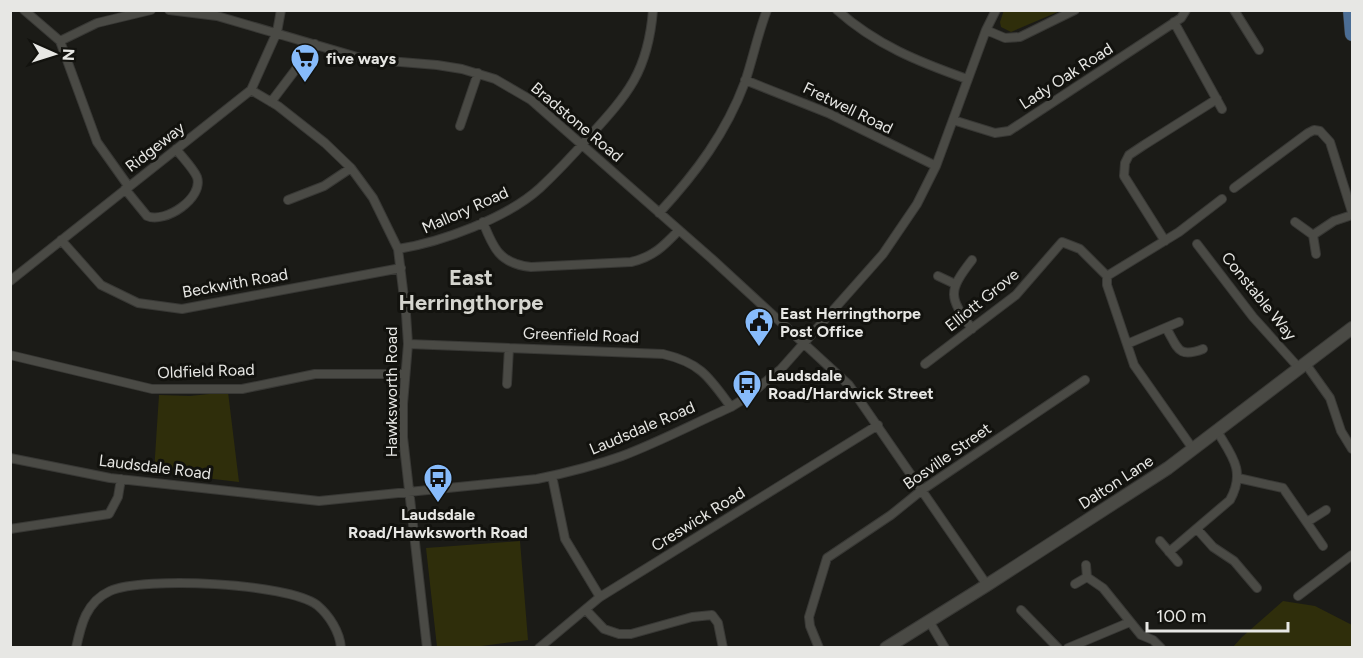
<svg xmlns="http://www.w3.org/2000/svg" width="1363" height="658" font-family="Figtree,sans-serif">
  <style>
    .green { fill: #2f2e0b }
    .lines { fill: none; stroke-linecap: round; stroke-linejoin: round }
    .street-casing { stroke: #383835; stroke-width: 10 }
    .secondary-casing { stroke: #383835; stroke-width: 14 }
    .primary-casing { stroke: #383835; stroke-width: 15 }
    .street { stroke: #4a4a45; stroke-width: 8 }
    .secondary { stroke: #4a4a45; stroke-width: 12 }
    .primary { stroke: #4b6d94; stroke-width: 14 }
    .labels { text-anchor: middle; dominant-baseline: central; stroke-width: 6; stroke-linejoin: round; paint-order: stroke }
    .poi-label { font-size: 16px; font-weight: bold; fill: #e7e7e4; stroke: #12120e; text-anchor: start }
    .street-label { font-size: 16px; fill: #e7e7e4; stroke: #12120e }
    .district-label { font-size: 22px; font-weight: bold; fill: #d4d4ce; stroke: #12120e }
  </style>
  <rect width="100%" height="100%" fill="#1b1b17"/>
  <path class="green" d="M 1004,10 L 1060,10 L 1060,11 L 1011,32 L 1001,27 L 1000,22 Z
    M 228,392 L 239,482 L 154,472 L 159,395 L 190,396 Z
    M 520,541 L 528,640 L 474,647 L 437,647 L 426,548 Z
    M 1283,601 L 1315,606 L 1352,625 L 1352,647 L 1233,647 L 1242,637 Z"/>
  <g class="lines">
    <g class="street-casing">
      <path id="street" d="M 24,10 L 60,41 L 97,142 L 129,187
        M 169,10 L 217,16 L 364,59 L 437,65 L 462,69 L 495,79 L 531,100 L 712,259 L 849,385 L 987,585
        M 837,10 C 876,45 919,62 967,79
        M 1234,10 L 1259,50
        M 1174,22 L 1222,109
        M 986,30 L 1005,38 L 1020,37 L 1075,10
        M 60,41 L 97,23 L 151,10
        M 745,80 L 828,113 L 936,166
        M 251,90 L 278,106 L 325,143 L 351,168 L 373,198 L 398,249 L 406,314 L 408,344 L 403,404 L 403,437 L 427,648
        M 271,102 L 315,44
        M 953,120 L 995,133 L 1009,131 L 1181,18 L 1186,10
        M 460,126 L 478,73
        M 1234,188 L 1308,133 L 1314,130 L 1320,131 L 1330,142 L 1352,212
        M 125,189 L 147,216 C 165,224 204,198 197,177 C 193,168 182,157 176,149
        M 288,200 L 324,186 L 351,168
        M 659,213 C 696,173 726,133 745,82 C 753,58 758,33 767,10
        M 483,222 C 493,248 500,264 531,267 L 631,262 C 653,257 664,246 679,230
        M 1295,222 L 1313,235 L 1316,254
        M 1313,235 L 1334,221 L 1352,215
        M 61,240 L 101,285 L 138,303 L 182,309 L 401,268
        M 1165,241 L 1124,176 L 1125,163 L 1129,155 L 1144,145 L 1217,99
        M 1197,244 L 1253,317 L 1299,368
        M 398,249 C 442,242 507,218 540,188 C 557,172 573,155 588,138 C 628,94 648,72 653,10
        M 972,260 C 947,292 949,297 972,329
        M 938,276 L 955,284
        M 1107,276 L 1107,285 L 1134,365 L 1193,449
        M 1107,276 L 1179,232 L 1222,199
        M 10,281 L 251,90 L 277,32 L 281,10
        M 1166,328 C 1178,347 1177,359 1203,349
        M 408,344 L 663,354 C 701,363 709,377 731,407
        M 1127,344 L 1179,322
        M 10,355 L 152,389 L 242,389 L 315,374 L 405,374
        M 1305,363 L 1330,398 L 1341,431 L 1352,449
        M 925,364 L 1016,295 L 1062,242 L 1080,249 L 1107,276
        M 507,384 L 509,348
        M 10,458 L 110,478 L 319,501 L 537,479 C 566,473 594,466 622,456 C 659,442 695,423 731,407 L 747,397 L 781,369 L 883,254 L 917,204 L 936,166 L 986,30 L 996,10
        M 552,476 L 565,539 L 600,597
        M 1238,478 L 1283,488 L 1323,546
        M 1307,522 L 1326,510
        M 10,529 L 109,514 L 118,497 L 121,479
        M 1197,529 L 1213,547 L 1234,561 L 1257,588
        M 1160,541 L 1178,562
        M 1169,552 L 1230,500 C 1246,471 1232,456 1217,431
        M 1087,577 L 1103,588 L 1141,635 L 1153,640 L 1161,648
        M 1075,584 L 1087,577 L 1086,565
        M 1298,596 L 1352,555
        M 586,610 L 604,629 L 619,634 L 631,634 L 692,617 L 712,615 L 718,623 L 723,648
        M 1021,610 L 1058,648
        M 929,621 L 945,648
        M 76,648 C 81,625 86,602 110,591 C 144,576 287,583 317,605 C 329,615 340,632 341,648
        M 539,648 L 600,597 L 878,425
        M 819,648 L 810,626 L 809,617 L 827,558 L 891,515 L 922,490 L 1085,380
        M 1068,648 L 1130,622"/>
    </g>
    <g class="secondary-casing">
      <path id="secondary" d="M 886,648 L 987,585 L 1168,468 L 1352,328"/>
    </g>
    <g class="primary-casing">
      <path id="primary" d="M 1350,10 L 1352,34"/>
    </g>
    <use href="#street" class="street"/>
    <use href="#secondary" class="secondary"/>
    <use href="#primary" class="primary"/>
  </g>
  <defs>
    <g id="supermarket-pin" transform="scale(1.5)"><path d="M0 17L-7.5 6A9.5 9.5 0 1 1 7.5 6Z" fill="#87bbfb" stroke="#12120e"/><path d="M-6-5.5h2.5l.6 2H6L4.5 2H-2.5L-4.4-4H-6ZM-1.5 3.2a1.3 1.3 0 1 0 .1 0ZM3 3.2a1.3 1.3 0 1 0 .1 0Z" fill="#111"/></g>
    <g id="civic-pin" transform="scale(1.5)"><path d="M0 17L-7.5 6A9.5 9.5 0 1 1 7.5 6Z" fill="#87bbfb" stroke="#12120e"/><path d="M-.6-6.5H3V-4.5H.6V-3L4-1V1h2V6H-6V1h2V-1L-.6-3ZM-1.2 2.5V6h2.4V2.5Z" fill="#111"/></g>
    <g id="bus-pin" transform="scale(1.5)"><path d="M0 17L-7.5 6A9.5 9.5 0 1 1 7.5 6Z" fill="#87bbfb" stroke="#12120e"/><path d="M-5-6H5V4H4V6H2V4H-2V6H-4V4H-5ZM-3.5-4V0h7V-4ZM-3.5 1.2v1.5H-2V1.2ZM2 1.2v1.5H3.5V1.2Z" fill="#111"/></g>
  </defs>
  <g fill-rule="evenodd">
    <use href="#supermarket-pin" x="305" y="58"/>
    <use href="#civic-pin" x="759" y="322"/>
    <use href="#bus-pin" x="747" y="384"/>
    <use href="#bus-pin" x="438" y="478"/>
  </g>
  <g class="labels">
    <g class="poi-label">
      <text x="326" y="58">five ways</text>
      <text x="780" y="313">East Herringthorpe<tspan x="780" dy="18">Post Office</tspan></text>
      <text x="768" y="375">Laudsdale<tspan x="768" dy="18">Road/Hardwick Street</tspan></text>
      <text x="438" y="514" text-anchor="middle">Laudsdale<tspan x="438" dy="18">Road/Hawksworth Road</tspan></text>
    </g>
    <g class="street-label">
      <text transform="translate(1066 76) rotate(-33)">Lady Oak Road</text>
      <text transform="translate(848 108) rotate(26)">Fretwell Road</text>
      <text transform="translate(577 122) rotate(40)">Bradstone Road</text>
      <text transform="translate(155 147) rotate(-38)">Ridgeway</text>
      <text transform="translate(465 210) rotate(-24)">Mallory Road</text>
      <text transform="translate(235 283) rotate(-10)">Beckwith Road</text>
      <text transform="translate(1259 296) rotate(51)">Constable Way</text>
      <text transform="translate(982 300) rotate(-39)">Elliott Grove</text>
      <text transform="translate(581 335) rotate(2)">Greenfield Road</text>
      <text transform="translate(206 371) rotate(-2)">Oldfield Road</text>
      <text transform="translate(391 392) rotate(-90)">Hawksworth Road</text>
      <text transform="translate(642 428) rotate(-23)">Laudsdale Road</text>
      <text transform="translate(947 456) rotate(-35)">Bosville Street</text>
      <text transform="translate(155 467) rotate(7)">Laudsdale Road</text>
      <text transform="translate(1116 482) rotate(-33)">Dalton Lane</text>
      <text transform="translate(698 519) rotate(-32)">Creswick Road</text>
    </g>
    <g class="district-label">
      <text x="471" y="277">East<tspan x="471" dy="25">Herringthorpe</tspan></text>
    </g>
  </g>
  <rect width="1363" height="658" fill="none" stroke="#e7e7e4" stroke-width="24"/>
  <g transform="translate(54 54) rotate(93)" stroke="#12120e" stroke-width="4.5" paint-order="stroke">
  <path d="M0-4.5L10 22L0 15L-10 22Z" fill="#e7e7e4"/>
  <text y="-9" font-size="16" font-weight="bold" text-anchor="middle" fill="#e7e7e4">N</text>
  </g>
  <path d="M1147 622v9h141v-9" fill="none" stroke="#e7e7e4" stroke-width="3"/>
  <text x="1156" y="622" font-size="18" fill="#e7e7e4" stroke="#12120e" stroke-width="4.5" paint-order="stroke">100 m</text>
</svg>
